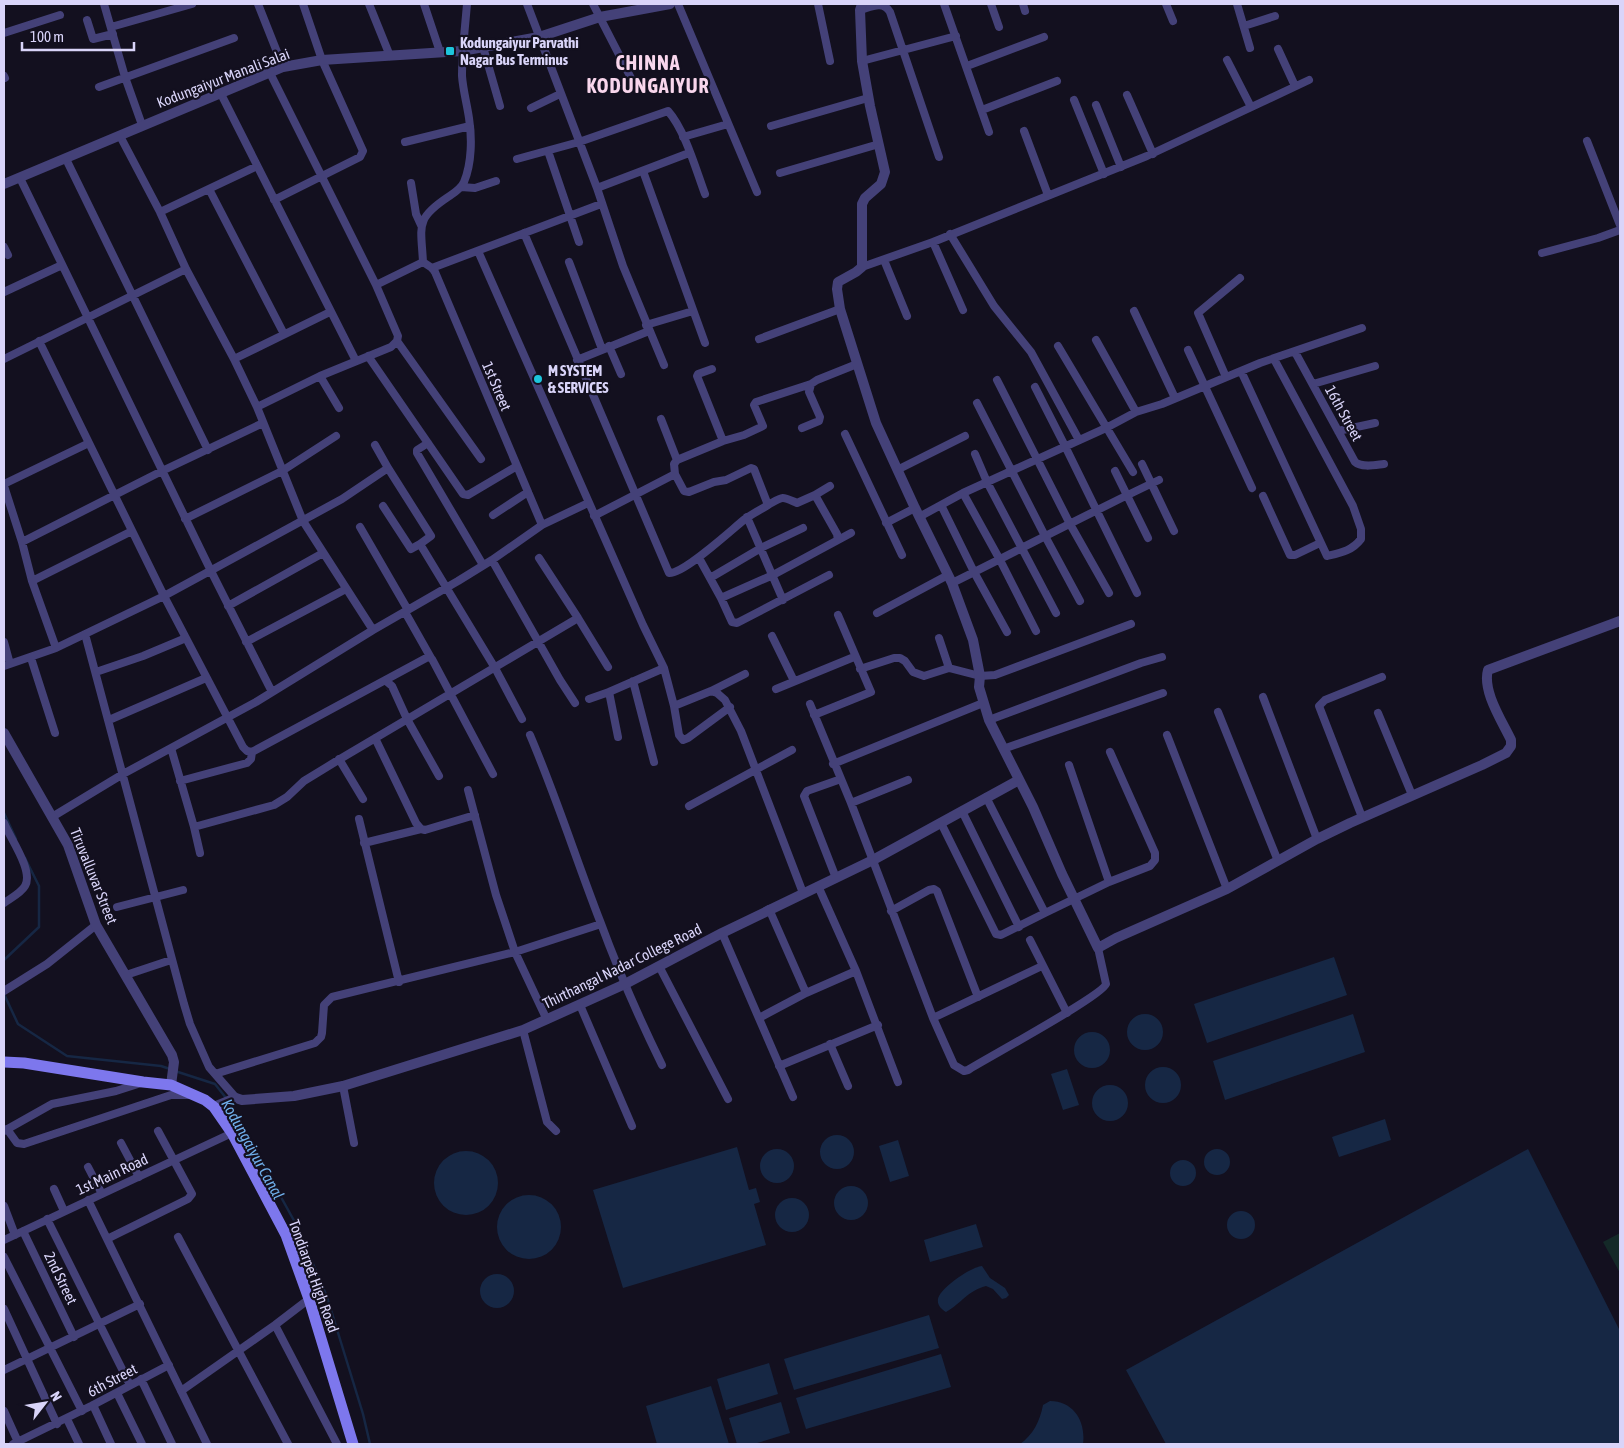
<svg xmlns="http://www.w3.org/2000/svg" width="1624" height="1448" font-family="'Asap Condensed',sans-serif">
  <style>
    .green { fill: #142928 }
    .water { fill: #162744 }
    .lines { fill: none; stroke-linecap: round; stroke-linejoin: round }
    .stream { stroke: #162744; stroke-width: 2.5 }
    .minor { stroke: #444178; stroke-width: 8 }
    .tertiary { stroke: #444178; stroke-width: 10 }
    .secondary { stroke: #7d77ed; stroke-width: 11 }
    .poi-dot { fill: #1dc5dc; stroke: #13101f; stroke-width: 2 }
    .labels { text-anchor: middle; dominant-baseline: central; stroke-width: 4.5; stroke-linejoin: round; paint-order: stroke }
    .poi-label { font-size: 15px; font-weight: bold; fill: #d9d4f9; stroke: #13101f; text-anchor: start }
    .street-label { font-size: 15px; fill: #d9d4f9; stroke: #13101f }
    .water-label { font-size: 16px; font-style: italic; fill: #70b0ec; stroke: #13101f }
    .district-label { font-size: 20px; font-weight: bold; letter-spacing: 1px; fill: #f9d6ec; stroke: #13101f }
  </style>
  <rect width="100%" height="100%" fill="#13101f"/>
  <path class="green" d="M 1620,1233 L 1620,1273 L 1603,1242 Z"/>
  <path class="water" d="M 1334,957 L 1347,995 L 1207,1043 L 1194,1004 Z
    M 1353,1014 L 1365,1052 L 1225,1100 L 1213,1061 Z
    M1127 1032a18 18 0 1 1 36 0a18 18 0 1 1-36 0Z
    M1074 1050a18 18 0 1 1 36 0a18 18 0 1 1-36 0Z
    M1145 1085a18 18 0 1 1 36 0a18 18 0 1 1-36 0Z
    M 1067,1069 L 1079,1105 L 1063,1110 L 1051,1074 Z
    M1092 1103a18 18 0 1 1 36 0a18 18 0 1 1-36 0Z
    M 1385,1119 L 1391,1140 L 1339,1157 L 1332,1137 Z
    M820 1152a17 17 0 1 1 34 0a17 17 0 1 1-34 0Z
    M 898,1140 L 909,1176 L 890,1182 L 879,1146 Z
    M 737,1147 L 749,1190 L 756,1188 L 760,1202 L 754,1204 L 766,1245 L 623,1288 L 593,1190 Z
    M 1528,1149 L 1620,1331 L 1620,1444 L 1166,1444 L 1126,1370 Z
    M1204 1162a13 13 0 1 1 26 0a13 13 0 1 1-26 0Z
    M760 1166a17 17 0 1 1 34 0a17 17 0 1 1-34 0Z
    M434 1183a32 32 0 1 1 64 0a32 32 0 1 1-64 0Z
    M1170 1173a13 13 0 1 1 26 0a13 13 0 1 1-26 0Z
    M834 1203a17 17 0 1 1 34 0a17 17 0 1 1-34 0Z
    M497 1227a32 32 0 1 1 64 0a32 32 0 1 1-64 0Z
    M775 1215a17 17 0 1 1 34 0a17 17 0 1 1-34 0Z
    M1227 1225a14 14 0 1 1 28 0a14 14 0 1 1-28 0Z
    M 976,1224 L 983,1247 L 930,1262 L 924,1240 Z
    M 982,1266 L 990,1278 L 1005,1288 L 1009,1295 L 1006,1298 L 1002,1299 L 993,1289 L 986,1286 C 967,1291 962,1303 946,1312 C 941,1309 937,1305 938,1299 C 940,1288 971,1267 982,1266 Z
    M480 1291a17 17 0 1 1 34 0a17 17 0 1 1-34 0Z
    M 929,1315 L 939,1348 L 794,1390 L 784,1359 Z
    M 941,1354 L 951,1387 L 806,1429 L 796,1398 Z
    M 769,1363 L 778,1394 L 726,1410 L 717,1379 Z
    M 711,1386 L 729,1444 L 657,1444 L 646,1406 Z
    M 1050,1401 C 1074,1401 1086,1422 1083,1444 L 1020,1444 C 1033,1435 1040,1421 1043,1405 Z
    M 781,1402 L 790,1433 L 754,1444 L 737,1444 L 729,1418 Z"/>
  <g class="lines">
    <path class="stream" d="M 4,813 L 16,839
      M 4,960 L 39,927 L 39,886 L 25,858
      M 4,994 L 18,1024 L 67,1056 L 161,1066 L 170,1069
      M 175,1071 L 215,1084 L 226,1098
      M 229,1103 L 297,1226 L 327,1297 L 363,1414 L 370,1444"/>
    <path class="minor" d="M 104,4 L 125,77 L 142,125
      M 258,4 L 283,67
      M 369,4 L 390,56
      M 424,4 L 440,52
      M 527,4 L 597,188 L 623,266 L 664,365
      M 593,4 L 631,78
      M 678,4 L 757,192
      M 818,4 L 830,61
      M 944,4 L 989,132
      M 991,4 L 999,27
      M 1023,4 L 1025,11
      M 1166,4 L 1173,21
      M 1237,4 L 1250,48
      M 860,10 C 871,7 883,0 890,12 L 939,157
      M 87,20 L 93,39 L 113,34
      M 1244,26 L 1275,16
      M 111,27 L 192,4
      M 4,33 L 60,15
      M 483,47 L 500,106
      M 1278,49 L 1295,86
      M 1227,60 L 1251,107
      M 862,61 L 956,36
      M 967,66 L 1044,37
      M 4,76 L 5,78
      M 99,87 L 234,38
      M 221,94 L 356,361
      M 1127,95 L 1153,154
      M 1074,100 L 1104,174
      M 1096,105 L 1121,167
      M 531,108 L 560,94
      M 982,110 L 1057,81
      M 771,126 L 868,98
      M 1024,131 L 1048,195
      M 120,136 L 160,212 L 186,269 L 234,359 L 257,407 L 303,521 L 373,630
      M 683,137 L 728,124
      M 1587,141 L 1620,225
      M 405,142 L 470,126
      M 548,151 L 579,242
      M 66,159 L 208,450
      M 517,159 L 579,142 L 668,111 C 685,130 696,170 705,194
      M 643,171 L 705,343
      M 780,173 L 879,144
      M 20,178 L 211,571 L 272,692
      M 411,183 L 416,214 L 421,225
      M 461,187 L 475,188 L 496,181
      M 597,188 L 689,153
      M 209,189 L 284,334
      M 274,200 L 360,157 L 363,151 L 322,60 L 303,4
      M 160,212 L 257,166
      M 524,233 L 669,573 C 684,574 731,530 745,519 C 752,514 760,510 768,505 L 754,469 L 751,468 L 726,480 L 714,482 L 689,492 L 684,491 L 675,474 L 674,464 L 677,460 L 723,441 L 697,376 L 698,374 L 712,369
      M 950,234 L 994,306 L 1031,352 L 1079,440
      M 933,242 L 963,310
      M 4,247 L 8,255
      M 478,251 L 643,625 L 664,668 L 674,706 L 711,691 L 717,693 L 725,700 L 741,731 L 803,893
      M 1542,253 L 1598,238 L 1620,230
      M 884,260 L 907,316
      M 423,262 L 432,268 L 435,272 L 542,525
      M 423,262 C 421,225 415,219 448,197 C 454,193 461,189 464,182 C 472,163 472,137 469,118 C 467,104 463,90 462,76 C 462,52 465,28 467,4
      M 569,262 L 602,349
      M 862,267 L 933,242 L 1147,156 L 1309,80
      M 432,268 L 601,204
      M 376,285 L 423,262
      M 4,292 L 62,265
      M 1134,311 L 1175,398
      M 646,325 L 693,311
      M 759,339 L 840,309
      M 1096,340 L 1136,412
      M 39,341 L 164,596 L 243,747 L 247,751 L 252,752 L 428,657 L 432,659 L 493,774
      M 397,341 L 481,459
      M 609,346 L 621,374
      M 1058,346 L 1133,472
      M 1188,350 L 1252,488
      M 1295,352 L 1355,462 C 1362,468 1375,465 1384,464
      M 368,356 L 463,494 L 468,495 L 517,466
      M 4,359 L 186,269
      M 234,359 L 330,312
      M 577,360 L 649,331
      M 1241,371 L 1327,556 C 1340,553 1352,551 1361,539 L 1361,529 L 1353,506 L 1274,359
      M 320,376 L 339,408
      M 1226,377 L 1198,313 L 1240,278
      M 997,380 L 1070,524 L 1109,593
      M 1313,384 L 1375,366
      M 1035,387 L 1065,446 L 1137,593
      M 977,403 L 1045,536 L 1080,601
      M 257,407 L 320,376 L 391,347 L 397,341 L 398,336 L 376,285 L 270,73
      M 661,419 L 677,460
      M 802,428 L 819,421 L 820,417 L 809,392 L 811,384 L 817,380 L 857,364
      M 1338,431 L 1375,423
      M 845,434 L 902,555
      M 723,441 L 744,435 L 763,426 L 754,405 L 756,402 L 811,384
      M 428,443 L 417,450 L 417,453 L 483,565
      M 375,445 L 388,468
      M 975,454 L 987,482 L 1056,613
      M 1142,464 L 1174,531
      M 897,470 L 965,436
      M 1115,471 L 1148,538
      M 4,484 L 89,443
      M 4,486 L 22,542 L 32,581 L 56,648
      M 963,493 L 1000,560 L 1036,631
      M 815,495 L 830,486
      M 1263,496 L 1290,555 L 1295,555 L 1320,543
      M 941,505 L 974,572 L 1007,632
      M 383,506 L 411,549 L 420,544 L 495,668 L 522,719
      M 493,515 L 528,492
      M 594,516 L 675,474
      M 747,517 L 783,600
      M 919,517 L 963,493 L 1106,428 L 1136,412 L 1162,404 L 1260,363 L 1362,328
      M 185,519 L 282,471 L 336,436
      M 886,523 L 915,508
      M 360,527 L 408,610
      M 838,540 L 851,533
      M 22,542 L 162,471 L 263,423
      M 539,558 L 578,618 L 608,667
      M 699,558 L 721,598 L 773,575 L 838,540 L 837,534 L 815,495 L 797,503 C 781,496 784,496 768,505
      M 492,560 L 560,680 L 575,703
      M 710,578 L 761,548 L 803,528
      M 32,581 L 132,531
      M 952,583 C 1021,549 1089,513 1159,480
      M 721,598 L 732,622 L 737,623 L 829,575
      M 228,606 L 323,553
      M 405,612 L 431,658
      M 877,613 L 948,575
      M 85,634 L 184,1004 L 190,1024 L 209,1067 L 236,1098
      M 772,636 L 794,681
      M 939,638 L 949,668
      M 4,642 L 10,664
      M 246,642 L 346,589
      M 31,658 L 55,733
      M 4,666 L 56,648 L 164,596 L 342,499 L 388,468 L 431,536 L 420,544
      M 860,669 L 894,658 L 900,658 L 905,661 L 913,672 L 924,676 L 949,668 L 980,676 L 995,675 L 1131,624
      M 96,672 L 143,656 L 186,638
      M 386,681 L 392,686 L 407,719 L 439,776
      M 633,681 L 654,762
      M 776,689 L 854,657
      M 711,691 L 745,674
      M 1263,697 L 1317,839
      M 589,699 L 609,692
      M 810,704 L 851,803 L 933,1018 L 954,1065 L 964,1071 L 968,1070 C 987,1058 1102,996 1106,984 L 1098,948
      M 674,706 L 679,735 L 683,740 L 688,738 L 730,707
      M 1218,712 L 1278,861
      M 1378,713 L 1412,795
      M 814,715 L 871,692 L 838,615
      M 109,720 L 206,678
      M 989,720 L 1141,663 L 1162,657
      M 530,735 C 556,796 576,859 600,921 C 618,970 639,1018 662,1065
      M 1167,735 L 1227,889
      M 618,737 L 609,692 L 664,668
      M 375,738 L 416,823 L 421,829 L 425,830 L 475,815
      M 171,748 L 194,827 L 274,805 L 287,797 L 304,781 L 335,762 L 578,618
      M 1003,749 L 1163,693
      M 339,759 L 363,799
      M 833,764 L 983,703
      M 1069,765 L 1109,882
      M 180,781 L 247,763 L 251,759 L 252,752
      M 468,790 L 496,895 L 515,952 L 547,1020
      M 986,797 L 1045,913 L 1109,882 L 1150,866 L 1155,860 L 1155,853 L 1110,752
      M 851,803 L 908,780
      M 689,806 L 792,750
      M 962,811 L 1019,927
      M 52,817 L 123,774 L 256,702 L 373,630 L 458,581 L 492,560 L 542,525 L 588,503
      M 1362,817 L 1319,706 L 1325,700 L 1382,677
      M 359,819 L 399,982
      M 4,823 C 10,838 34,871 25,886 C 21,893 11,898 4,903
      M 941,823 L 996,934 L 1001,935 L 1045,913
      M 194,827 L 200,853
      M 364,843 L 421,829
      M 836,878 L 804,796 L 807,791 L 841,779
      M 818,886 L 856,971 L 898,1082
      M 117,907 L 183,890
      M 769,909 L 806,993
      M 891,911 L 929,890 L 934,889 L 937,891 L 978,997
      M 722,933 L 793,1097
      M 1030,940 L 1067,1013
      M 659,966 L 728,1099
      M 126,975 L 171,960
      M 4,991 L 47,964 L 96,925
      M 580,1005 L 632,1126
      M 759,1018 L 806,993 L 856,971
      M 933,1018 L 1042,966
      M 523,1030 L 547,1122 L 556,1131
      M 830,1044 L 848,1086
      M 779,1066 L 878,1025
      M 215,1074 L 315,1043 L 321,1037 L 322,1033 L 324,1005 L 332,997 L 515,952 L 601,924
      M 343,1086 L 354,1143
      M 7,1129 L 17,1143 L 24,1144 L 171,1095 L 189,1095
      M 4,1131 L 52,1104 L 116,1091 L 141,1083
      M 121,1143 L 139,1177
      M 88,1167 L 102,1194
      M 54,1189 L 64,1211
      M 88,1200 L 207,1444
      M 4,1206 L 15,1235
      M 47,1219 L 130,1385
      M 23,1231 L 74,1337
      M 178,1237 L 288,1444
      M 107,1239 L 188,1199 L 192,1194 L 158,1131
      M 4,1240 L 232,1133
      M 4,1257 L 82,1411
      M 4,1309 L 57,1424
      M 275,1325 L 337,1444
      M 4,1370 L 140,1304
      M 141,1379 L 172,1444
      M 181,1391 L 275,1325 L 309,1299
      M 117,1393 L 142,1444
      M 93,1405 L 111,1444
      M 4,1411 L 18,1442
      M 67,1419 L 79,1444
      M 13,1444 L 93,1405 L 169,1365"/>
    <path class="tertiary" d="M 862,4 L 860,10 L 862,61 L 870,106 L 885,172 L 881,184 L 865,198 L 862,204 L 862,267 L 856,272 L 838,282 L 837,289 L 840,309 L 876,423 L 915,508 L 952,583 L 973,640 L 980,676 L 979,687 L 989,720 L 1033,807 L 1062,874 L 1098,948 L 1116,938 L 1227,889 L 1317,839 L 1350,823 L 1482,765 L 1506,753 L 1511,746 L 1511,740 C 1502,721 1482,691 1488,670 L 1620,621
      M 4,184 L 283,67 L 322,60 L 462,51 L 539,37 L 600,17 L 670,4
      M 4,733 L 68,845 L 96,925 L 172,1055 L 174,1062 L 171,1085
      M 214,1107 L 236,1098 L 242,1100 L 294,1096 L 343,1086 L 523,1030 L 625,984 L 722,933 L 873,860 L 1019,780"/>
    <path class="secondary" d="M 4,1062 L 24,1063 L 143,1082 L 171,1085 L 205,1100 L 214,1107 L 232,1133 L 286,1235 L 309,1299 L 353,1444"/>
  </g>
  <g class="poi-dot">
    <rect x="445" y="46" width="10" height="10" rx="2.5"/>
    <circle cx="538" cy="379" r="5"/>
  </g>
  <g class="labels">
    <g class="poi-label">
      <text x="460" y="42">Kodungaiyur Parvathi<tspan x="460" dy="17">Nagar Bus Terminus</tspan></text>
      <text x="548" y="370">M SYSTEM<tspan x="548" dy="17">&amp; SERVICES</tspan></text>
    </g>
    <g class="street-label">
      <text transform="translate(223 78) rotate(-21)">Kodungaiyur Manali Salai</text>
      <text transform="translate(497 386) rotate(67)">1st Street</text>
      <text transform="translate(1344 413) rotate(61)">16th Street</text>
      <text transform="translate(94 876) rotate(68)">Tiruvalluvar Street</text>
      <text transform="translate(622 966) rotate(-26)">Thirthangal Nadar College Road</text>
      <text transform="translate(112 1174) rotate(-25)">1st Main Road</text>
      <text transform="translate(314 1276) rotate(70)">Tondiarpet High Road</text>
      <text transform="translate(61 1278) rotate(64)">2nd Street</text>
      <text transform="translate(112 1380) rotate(-28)">6th Street</text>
    </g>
    <g class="water-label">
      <text transform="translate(253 1149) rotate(61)">Kodungaiyur Canal</text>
    </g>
    <g class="district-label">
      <text x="648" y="62">CHINNA<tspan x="648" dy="23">KODUNGAIYUR</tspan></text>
    </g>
  </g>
  <rect width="1624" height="1448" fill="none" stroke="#d9d4f9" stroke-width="10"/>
  <g transform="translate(45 1403) rotate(59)" stroke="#13101f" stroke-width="4" paint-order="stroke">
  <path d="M0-4L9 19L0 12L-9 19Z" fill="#d9d4f9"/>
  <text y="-8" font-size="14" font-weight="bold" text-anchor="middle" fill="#d9d4f9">N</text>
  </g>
  <path d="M22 42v8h112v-8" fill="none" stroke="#d9d4f9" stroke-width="2.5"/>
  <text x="30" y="42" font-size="15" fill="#d9d4f9" stroke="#13101f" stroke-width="4" paint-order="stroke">100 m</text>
</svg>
